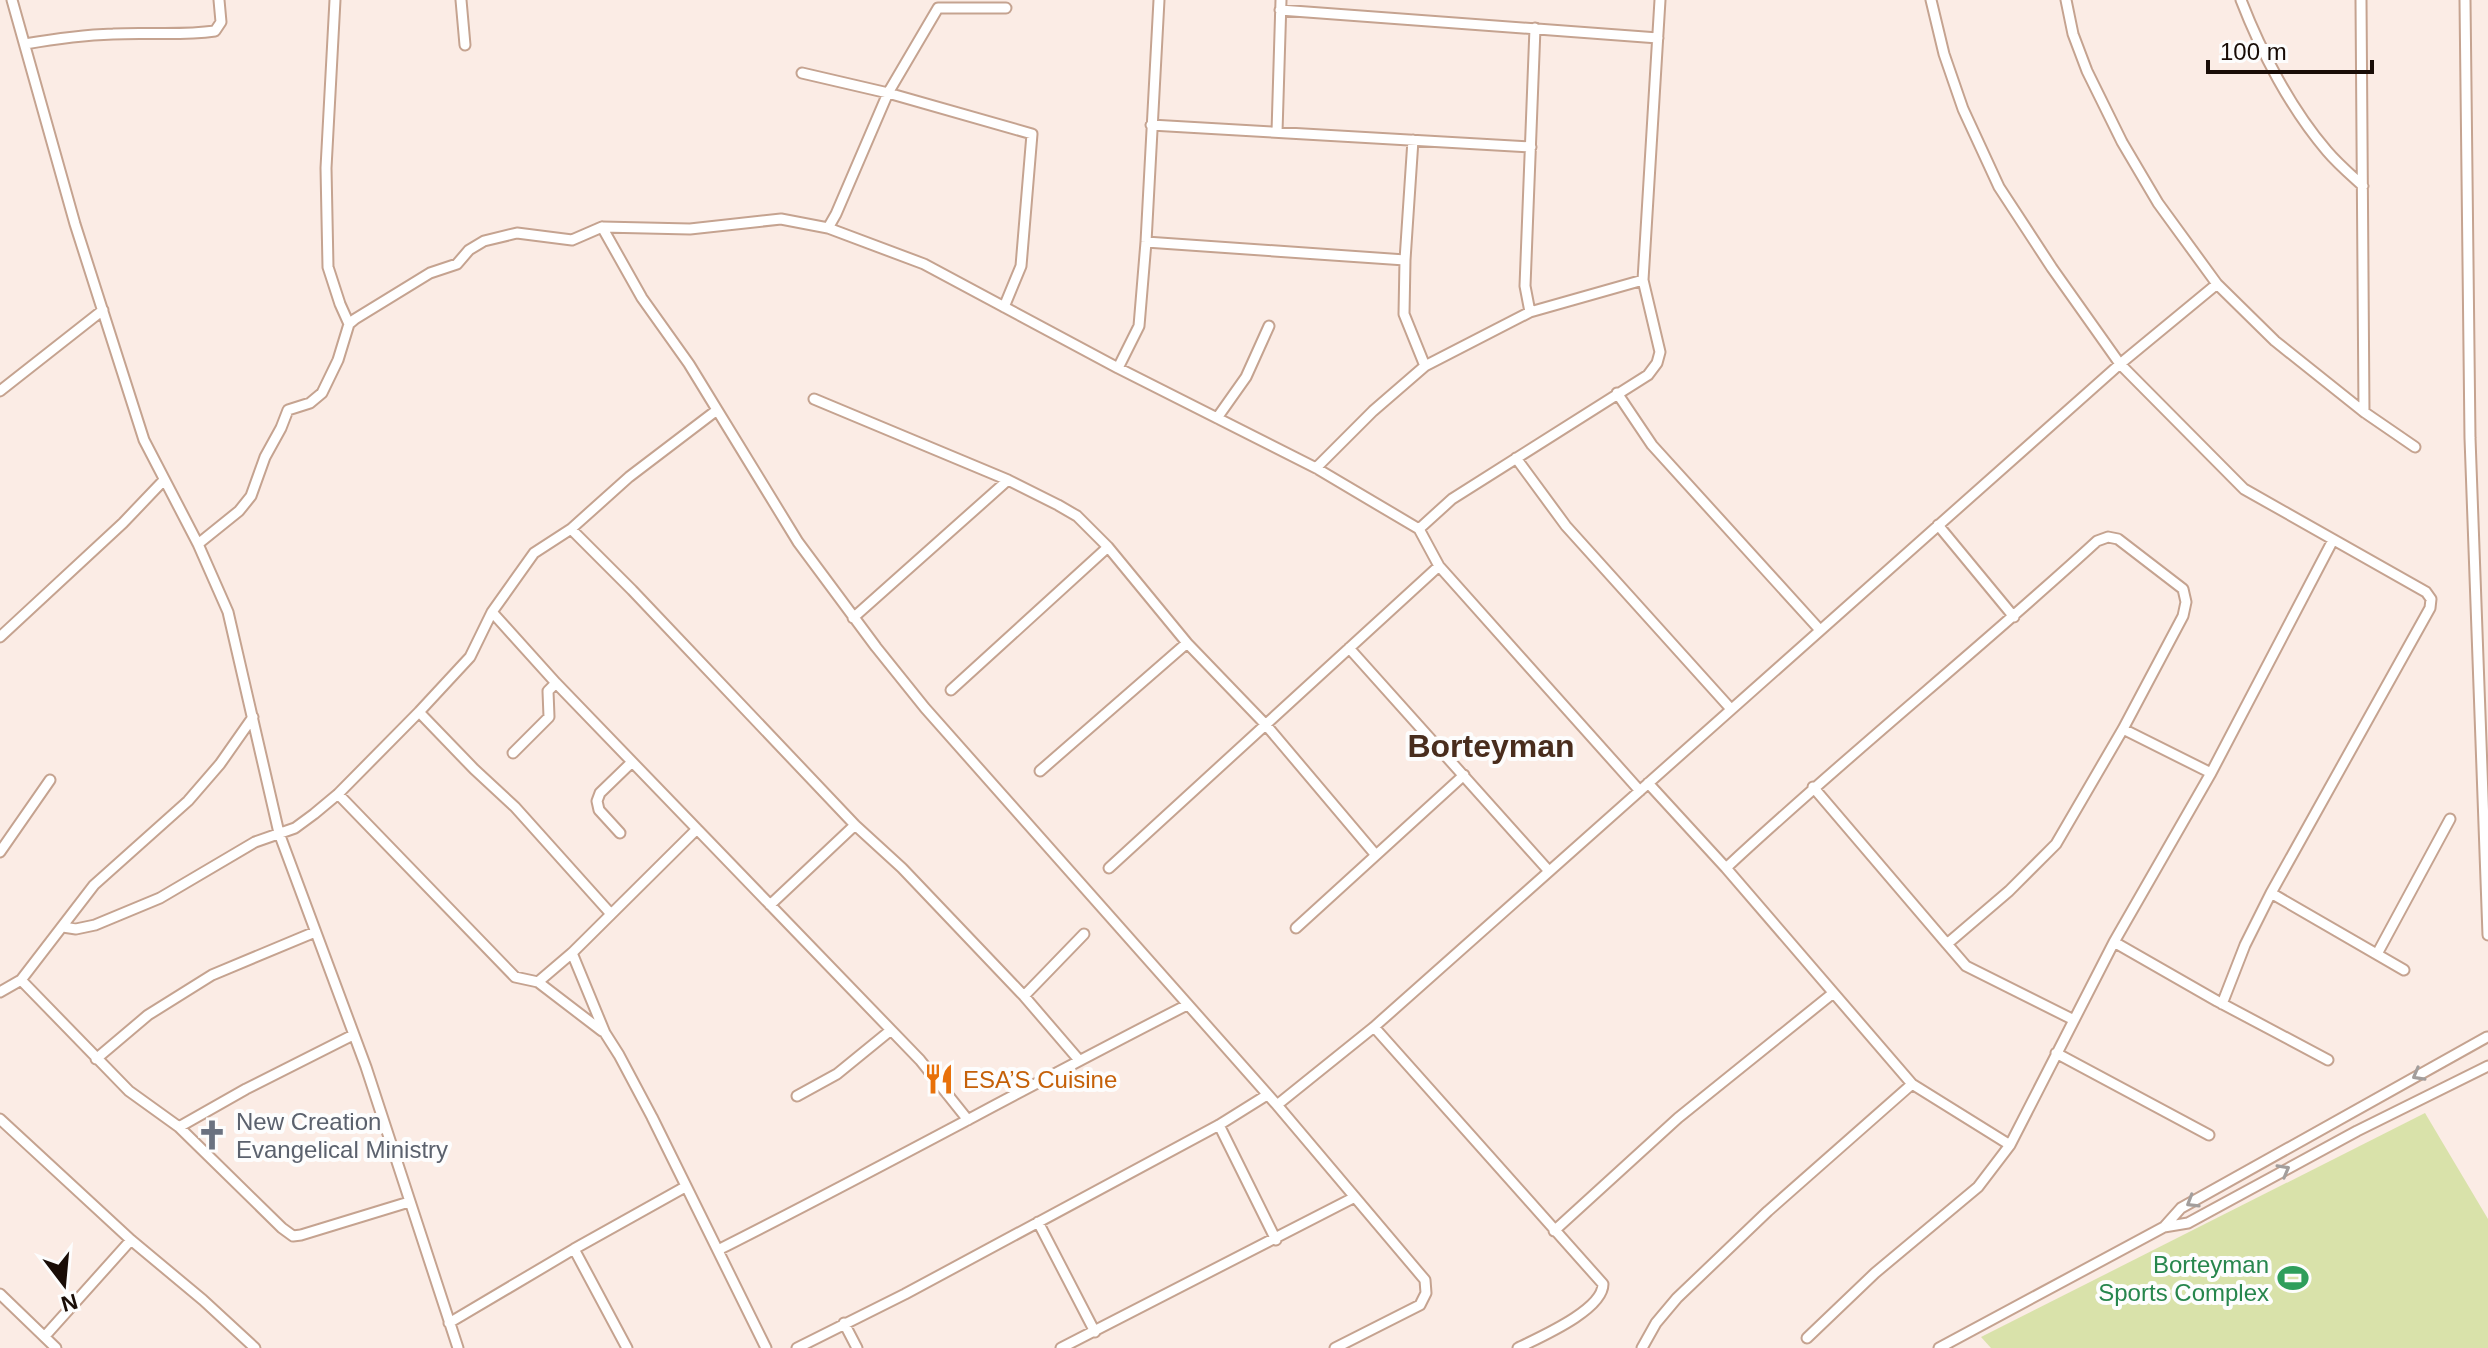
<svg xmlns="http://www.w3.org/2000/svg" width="2488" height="1348" font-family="Helvetica,sans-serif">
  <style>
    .pitch { fill: #d9e2aa }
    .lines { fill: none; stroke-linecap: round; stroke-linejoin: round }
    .street-casing { stroke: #c5a390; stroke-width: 13 }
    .street { stroke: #fff; stroke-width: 9 }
    .oneway { stroke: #a39e9c }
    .labels { text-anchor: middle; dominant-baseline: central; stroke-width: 8; stroke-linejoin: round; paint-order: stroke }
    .food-label { font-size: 24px; fill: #c56008; stroke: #fdfdfd; text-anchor: start }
    .worship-label { font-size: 24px; fill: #5b616d; stroke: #fdfdfd; text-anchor: start }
    .leisure-label { font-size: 24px; fill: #27864d; stroke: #fdfdfd; text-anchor: end }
    .district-label { font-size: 32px; font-weight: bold; fill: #492d1d; stroke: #fdfdfd }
  </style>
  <rect width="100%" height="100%" fill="#fbece5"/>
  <path class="pitch" d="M 2425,1113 L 2488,1219 L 2488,1348 L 1991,1348 L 1981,1337 Z"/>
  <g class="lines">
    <g class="street-casing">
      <path id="street" d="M 12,0 L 75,224 L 144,440 L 198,544 L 228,612 L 279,833 L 366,1067 L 458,1348
        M 335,0 L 326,168 L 328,267 L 340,304 L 349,324
        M 461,0 L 465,45
        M 1931,0 L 1944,54 L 1963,109 L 1999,187 L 2052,268 L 2120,364 L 2244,489 L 2426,592 L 2431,599 L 2430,608 L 2271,893 L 2245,945 L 2222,1004
        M 2066,0 L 2073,34 L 2087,71 L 2122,142 L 2158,203 L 2217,284 L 2275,341 L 2364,412 L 2415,447
        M 2241,0 C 2261,52 2291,109 2327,151 C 2338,164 2351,175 2363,186
        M 2361,0 L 2364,412
        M 2465,0 L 2470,438 L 2488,935
        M 1280,10 L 1658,38
        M 25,44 C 54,39 83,35 113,34 C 148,32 179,36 215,31 L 221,22 L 219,0
        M 802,73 L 888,93 L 1032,134 L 1021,266 L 1004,307
        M 1151,125 L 1531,147
        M 1277,132 L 1281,0
        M 1413,140 L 1405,260 L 1404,314 L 1425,366
        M 602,227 L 642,298 L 689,364 L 798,542 L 876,647 L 925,708 L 1277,1105 L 1425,1280 L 1426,1293 L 1420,1305 L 1335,1348
        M 828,228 L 836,214 L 888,93 L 938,8 L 1006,8
        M 1146,242 L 1405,260
        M 1530,312 L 1525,286 L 1535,28
        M 1118,368 L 1139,326 L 1146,242 L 1159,0
        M 0,391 L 103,310
        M 1617,393 L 1652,445 L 1820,630
        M 814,399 L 1008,480 L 1058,505 L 1077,516 L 1108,547 L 1187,643 L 1266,725 L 1375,854
        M 1217,418 L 1246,377 L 1269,326
        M 1516,458 L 1566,526 L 1731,709
        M 1316,468 L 1373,411 L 1425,366 L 1530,312 L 1643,280
        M 1938,525 L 2014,617
        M 571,529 L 632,590 L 855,825 L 902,868 L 1024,996 L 1079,1060
        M 1419,529 L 1452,499 L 1648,375 L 1657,363 L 1660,352 L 1643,280 L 1660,0
        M 198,544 L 239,511 L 251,496 L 265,457 L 281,428 L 288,410 L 310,403 L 322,393 L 338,360 L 349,324 L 355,319 L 430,273 L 457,264 L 469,250 L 484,241 L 517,233 L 572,240 L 602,227 L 690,229 L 781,219 L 828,228 L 924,264 L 1118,368 L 1316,468 L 1419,529 L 1439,566 L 1640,791
        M 492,612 L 556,683 L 920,1060 L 968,1120
        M 853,618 L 1008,480
        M 0,637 L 123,523 L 164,480
        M 1349,648 L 1548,870
        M 951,690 L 1108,547
        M 419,712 L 474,769 L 515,807 L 611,914
        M 2123,729 L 2211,773
        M 513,753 L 549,717 L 548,691 L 556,683
        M 1040,771 L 1187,643
        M 1648,783 L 1726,868 L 1912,1084 L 2010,1145
        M 338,794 L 515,977 L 538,982 L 602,1031
        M 620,833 L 599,810 L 597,801 L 600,793 L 632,762
        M 0,852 L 50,780
        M 1109,868 L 1439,566
        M 1726,868 C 1847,755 1975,653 2097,541 L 2108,537 L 2118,539 L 2183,589 L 2186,602 L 2183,616 L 2123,729 L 2056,844 L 2009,891 L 1947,944 L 1813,787
        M 2271,893 L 2404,970
        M 770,905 L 855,825
        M 63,927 L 76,929 L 95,925 L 160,898 L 255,842 L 295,828 L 314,814 L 338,794 L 419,712 L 470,657 L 492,612 L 534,553 L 571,529 L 629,477 L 717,410
        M 1296,928 L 1464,775
        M 2114,942 L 2217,1001 L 2328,1060
        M 1947,944 L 1966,966 L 2074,1020
        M 572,953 L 605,1033 L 619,1055 L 652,1117 L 766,1348
        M 2377,954 L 2450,819
        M 21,980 L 129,1091 L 179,1127 L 282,1228 L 293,1236 L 301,1235 L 409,1202
        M 538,982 L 572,953 L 697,829
        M 0,992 L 21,980 L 94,885 L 188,801 L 220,764 L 253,717
        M 1024,996 L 1084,934
        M 1374,1027 L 1603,1284 C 1603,1310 1540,1337 1518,1348
        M 2056,1053 L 2209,1135
        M 96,1059 L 148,1015 L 212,975 L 315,932
        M 797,1096 L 837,1074 L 891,1030
        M 1277,1105 L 1374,1027 L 2120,364 L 2217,284
        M 0,1119 L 131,1240 L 203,1300 L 255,1348
        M 1219,1125 L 1276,1240
        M 179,1127 L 246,1089 L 353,1035
        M 1038,1222 L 1095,1332
        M 2164,1227 L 2181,1208 L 2487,1037
        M 1554,1231 L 1678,1118 L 1832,994
        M 574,1249 L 627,1348
        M 718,1250 C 875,1171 1030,1085 1187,1005
        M 0,1294 L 56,1348
        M 449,1323 L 574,1249 L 685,1187
        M 844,1323 L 857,1348
        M 45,1336 L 131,1240
        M 1807,1338 L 1875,1273 L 1978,1187 L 2010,1145 L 2114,942 L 2211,773 L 2333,540
        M 797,1348 L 905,1294 L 1219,1125 L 1267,1095
        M 1061,1348 L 1355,1197
        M 1642,1348 L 1656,1323 L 1677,1298 L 1768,1211 L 1912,1084
        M 1939,1348 L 2164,1227 L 2188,1223 L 2357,1131 L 2488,1066"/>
    </g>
    <use href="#street" class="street"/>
  </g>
  <defs><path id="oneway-chevron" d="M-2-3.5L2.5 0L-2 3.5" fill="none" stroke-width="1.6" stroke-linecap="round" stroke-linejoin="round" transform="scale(2)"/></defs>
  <g class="oneway">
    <use href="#oneway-chevron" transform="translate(2418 1075) rotate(151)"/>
    <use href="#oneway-chevron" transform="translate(2284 1170) rotate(-29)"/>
    <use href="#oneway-chevron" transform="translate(2192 1202) rotate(149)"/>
  </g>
  <defs>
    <g id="restaurant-bare" transform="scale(2.4)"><path d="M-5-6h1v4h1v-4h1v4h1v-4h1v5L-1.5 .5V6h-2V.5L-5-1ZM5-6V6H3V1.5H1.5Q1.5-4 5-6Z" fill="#e8710a" stroke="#fdfdfd" stroke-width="2.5" paint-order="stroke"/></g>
    <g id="church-bare" transform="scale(2.4)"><path d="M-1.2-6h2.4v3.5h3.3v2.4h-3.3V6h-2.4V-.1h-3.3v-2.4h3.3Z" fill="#6b7280" stroke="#fdfdfd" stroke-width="2.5" paint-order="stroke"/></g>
    <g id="stadium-bare" transform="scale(2.4)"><path d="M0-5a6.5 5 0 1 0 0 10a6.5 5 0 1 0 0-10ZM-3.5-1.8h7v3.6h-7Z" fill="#2e9e5b" stroke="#fdfdfd" stroke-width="2.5" paint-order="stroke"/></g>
  </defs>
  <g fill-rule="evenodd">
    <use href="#restaurant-bare" x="939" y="1079"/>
    <use href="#church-bare" x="212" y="1135"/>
    <use href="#stadium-bare" x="2293" y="1278"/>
  </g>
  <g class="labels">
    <g class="food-label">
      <text x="963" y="1079">ESA’S Cuisine</text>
    </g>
    <g class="worship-label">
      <text x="236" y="1121">New Creation<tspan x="236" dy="28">Evangelical Ministry</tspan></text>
    </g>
    <g class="leisure-label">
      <text x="2269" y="1264">Borteyman<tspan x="2269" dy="28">Sports Complex</tspan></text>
    </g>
    <g class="district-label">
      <text x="1491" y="746">Borteyman</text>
    </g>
  </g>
  <g transform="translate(64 1284) rotate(164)" stroke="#fdfdfd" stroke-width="6" paint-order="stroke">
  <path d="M0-6L14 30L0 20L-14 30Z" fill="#190d07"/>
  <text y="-12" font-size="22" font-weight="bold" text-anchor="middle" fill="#190d07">N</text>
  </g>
  <path d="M2208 60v12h164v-12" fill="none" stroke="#190d07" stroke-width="4"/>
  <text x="2220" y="60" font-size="24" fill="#190d07" stroke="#fdfdfd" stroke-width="6" paint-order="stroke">100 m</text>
</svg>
